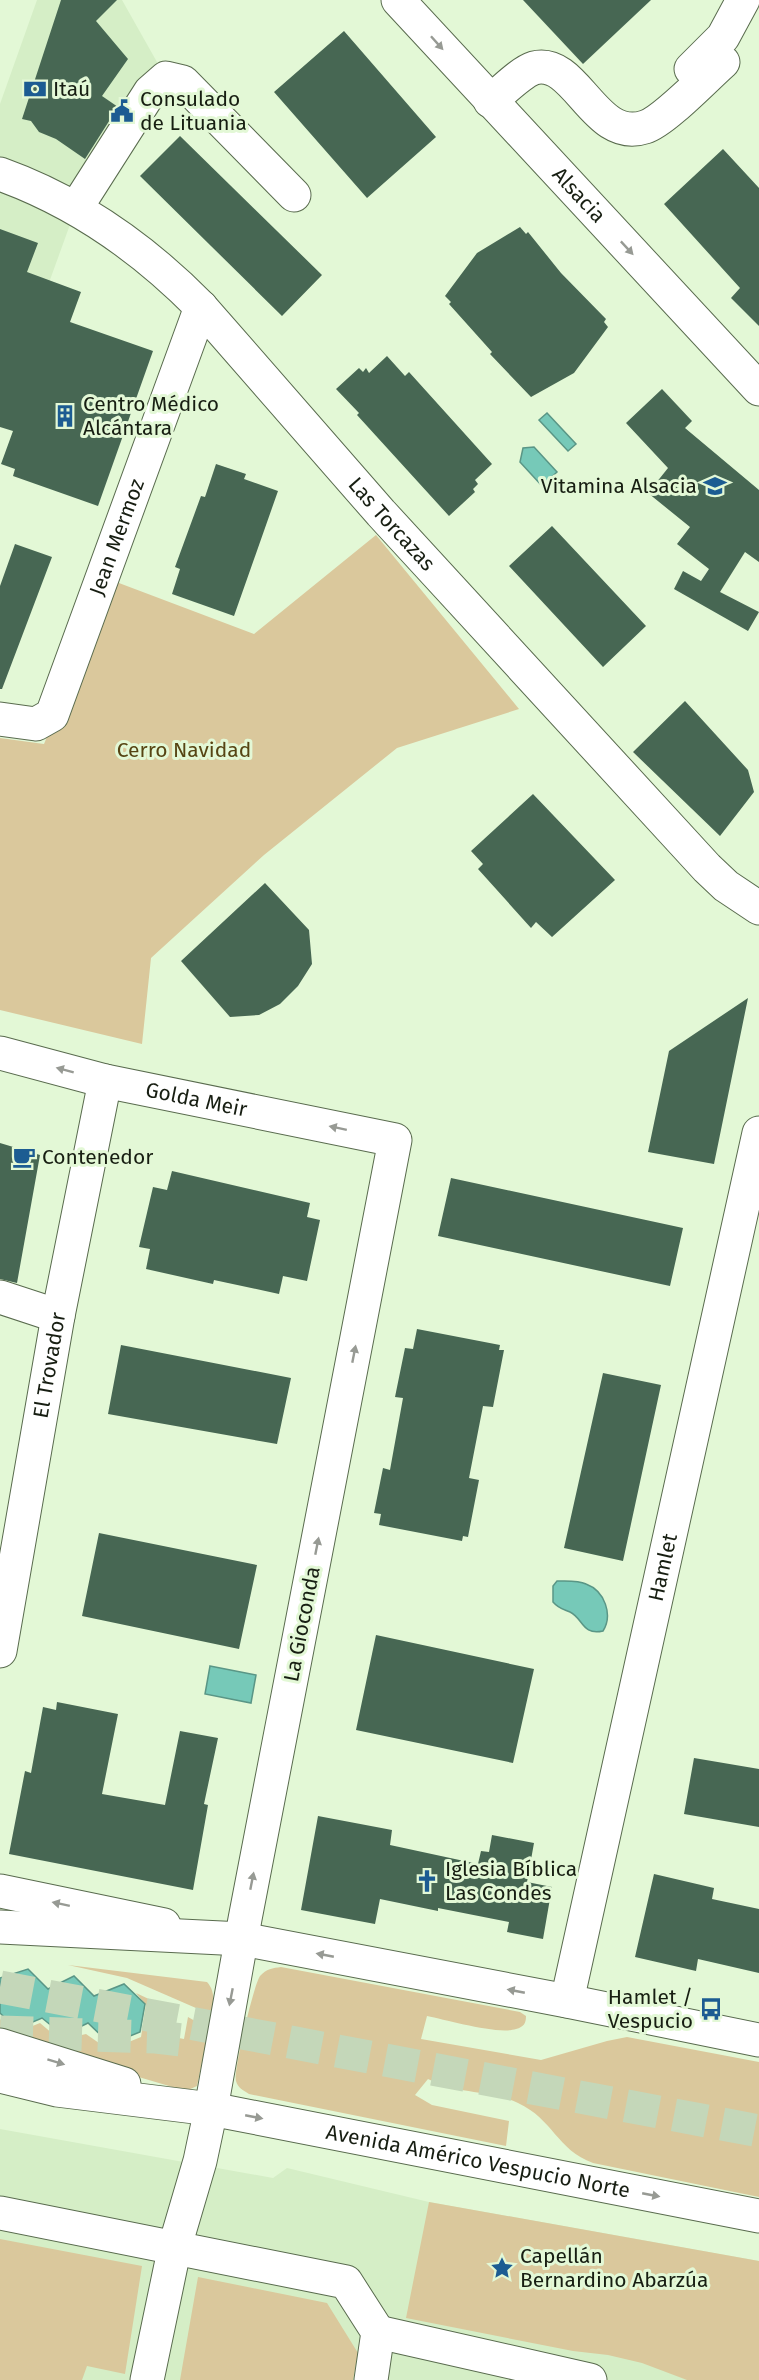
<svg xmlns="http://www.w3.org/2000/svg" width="759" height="2380" font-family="'Fira Sans',sans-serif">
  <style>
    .built { fill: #d5eec6 }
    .green { fill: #dac89c }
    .water { fill: #76c9b8; stroke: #5a9686; stroke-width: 1.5 }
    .building { fill: #476753 }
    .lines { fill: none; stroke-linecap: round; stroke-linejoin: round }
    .highway-tunnel { stroke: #c4d7b9; stroke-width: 33; stroke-dasharray: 33 16; stroke-linecap: butt }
    .minor-casing { stroke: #596b4e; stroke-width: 35 }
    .major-casing { stroke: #596b4e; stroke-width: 35 }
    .minor { stroke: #fff; stroke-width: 33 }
    .major { stroke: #fff; stroke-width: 33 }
    .oneway { fill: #979a94 }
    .labels { text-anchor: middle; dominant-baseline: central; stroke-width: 6; stroke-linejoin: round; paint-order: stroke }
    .poi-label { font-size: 21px; fill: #171e12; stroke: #e3f8d6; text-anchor: start }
    .street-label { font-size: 21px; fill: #171e12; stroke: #e3f8d6 }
    .park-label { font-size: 21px; fill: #564413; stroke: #e3f8d6 }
  </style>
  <rect width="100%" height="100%" fill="#e3f8d6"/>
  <path class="built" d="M 37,0 L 122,0 L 166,78 L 76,208 L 0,418 L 0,104 Z
    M 0,2129 L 273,2178 L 287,2168 L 429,2202 L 759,2261 L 759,2380 L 0,2380 Z"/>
  <path class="green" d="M 376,535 L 519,709 L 397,748 L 264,855 L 151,958 L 142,1044 L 0,1010 L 0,738 L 44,744 L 111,580 L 254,634 Z
    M 68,1965 L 207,1982 C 216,1992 213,2003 212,2015 L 127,1978 Z
    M 281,1967 L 520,2012 L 526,2016 C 526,2023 524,2027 516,2029 C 498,2035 447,2020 427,2016 L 421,2039 L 541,2060 L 607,2041 L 627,2037 L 759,2062 L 759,2197 L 593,2163 C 557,2150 553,2119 518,2103 C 490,2090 456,2094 428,2079 L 415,2095 L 432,2105 L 509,2121 L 506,2146 L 249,2094 C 243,2090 238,2088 236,2081 C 233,2072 254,1984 260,1976 C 266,1969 273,1968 281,1967 Z
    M 136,1993 L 170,2009 L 168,2036 L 184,2039 L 188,2017 L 209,2029 L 197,2086 L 186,2091 L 0,2036 L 0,2019 L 15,2033 L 40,2023 L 60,2040 L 86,2034 L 109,2050 L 141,2037 L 146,2005 Z
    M 429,2202 L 759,2261 L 759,2380 L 687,2380 L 642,2363 L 608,2355 L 573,2351 L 406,2318 Z
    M 0,2239 L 142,2266 L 125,2374 L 87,2366 L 82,2380 L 0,2380 Z
    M 198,2277 L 327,2303 L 358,2353 L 353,2380 L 180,2380 Z"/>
  <path class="water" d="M 547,413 L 576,444 L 568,451 L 539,420 Z
    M 534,447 L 557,472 L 542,486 L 520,462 L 523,448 Z
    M 557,1581 C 566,1581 578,1580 586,1584 C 605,1591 613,1615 603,1631 C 582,1636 583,1618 570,1612 C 563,1609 559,1609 553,1602 L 553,1586 Z
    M 210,1666 L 256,1675 L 251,1703 L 205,1694 Z
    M 28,1969 L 48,1989 L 74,1976 L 94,1996 L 124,1984 L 145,2004 L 140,2032 L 110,2044 L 88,2023 L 63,2035 L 42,2018 L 16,2029 L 0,2013 L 0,1978 Z"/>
  <path class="building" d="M 61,0 L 117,0 L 96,21 L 128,59 L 102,96 L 118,107 L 85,159 L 56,139 L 39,132 L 31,121 L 22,119 Z
    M 523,0 L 651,0 L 583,64 Z
    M 344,31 L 436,137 L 367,198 L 274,92 Z
    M 180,136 L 322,275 L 282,316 L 140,176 Z
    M 723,149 L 759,188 L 759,326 L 731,298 L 740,288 L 664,204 Z
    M 520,227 L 526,234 L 528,232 L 561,273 L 606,319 L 604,322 L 608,327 L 574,373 L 531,397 L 490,354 L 492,352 L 449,304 L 451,302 L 445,296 L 477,253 Z
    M 0,229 L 38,243 L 27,272 L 81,292 L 70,322 L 153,351 L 98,506 L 13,476 L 15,469 L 1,464 L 13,431 L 0,427 Z
    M 387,356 L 405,376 L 409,372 L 492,464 L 475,480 L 478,484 L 473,489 L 475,492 L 449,516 L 357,415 L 359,413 L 336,389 L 359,368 L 363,372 L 366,368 L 369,373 Z
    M 662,389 L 692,421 L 685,428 L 759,490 L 759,562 L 745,552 L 720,592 L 759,612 L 748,631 L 674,589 L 683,571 L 701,581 L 709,569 L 677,544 L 690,527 L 648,493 L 668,468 L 626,423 Z
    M 216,464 L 246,474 L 244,479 L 278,491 L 234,616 L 172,594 L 180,569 L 175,567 L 201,496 L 205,497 Z
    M 552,526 L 646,626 L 603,667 L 509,566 Z
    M 15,544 L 52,557 L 2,689 L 0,689 L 0,586 Z
    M 685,701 L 748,770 L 754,792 L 720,836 L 633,752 Z
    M 533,794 L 615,880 L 552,937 L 536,922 L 531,928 L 478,869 L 483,864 L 471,851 Z
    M 265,883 L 309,930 L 312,964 L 298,986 L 280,1004 L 259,1015 L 230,1017 L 181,961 Z
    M 748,998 L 714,1164 L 648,1152 L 669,1051 Z
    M 0,1143 L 40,1155 L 17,1283 L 0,1279 Z
    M 172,1171 L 310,1203 L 307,1217 L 320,1220 L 307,1281 L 283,1276 L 279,1294 L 214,1280 L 213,1284 L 146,1269 L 150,1249 L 139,1247 L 153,1187 L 167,1190 Z
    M 451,1178 L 683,1228 L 670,1286 L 438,1236 Z
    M 417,1329 L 500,1345 L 499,1350 L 504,1350 L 493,1407 L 483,1406 L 469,1478 L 479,1480 L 468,1537 L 463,1536 L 462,1541 L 379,1525 L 381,1514 L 374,1513 L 383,1468 L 390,1470 L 403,1398 L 395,1397 L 405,1348 L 413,1349 Z
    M 121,1345 L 291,1378 L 277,1444 L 108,1414 Z
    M 603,1373 L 661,1385 L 623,1561 L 564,1548 Z
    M 99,1533 L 257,1565 L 239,1649 L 82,1616 Z
    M 376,1635 L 534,1669 L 513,1763 L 356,1730 Z
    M 57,1702 L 118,1714 L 102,1794 L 165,1805 L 180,1731 L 218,1738 L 204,1804 L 208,1805 L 193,1890 L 9,1854 L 25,1771 L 31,1773 L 43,1707 L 56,1710 Z
    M 694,1758 L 759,1769 L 759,1827 L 684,1814 Z
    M 318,1816 L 392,1830 L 390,1845 L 478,1864 L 481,1851 L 489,1852 L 492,1835 L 534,1843 L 527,1882 L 552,1887 L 543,1939 L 507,1932 L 509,1922 L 438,1908 L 438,1911 L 380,1899 L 375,1924 L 301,1910 Z
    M 654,1874 L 714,1888 L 712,1899 L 759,1909 L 759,1973 L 698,1959 L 696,1971 L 635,1957 Z"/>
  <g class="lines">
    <path class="highway-tunnel" d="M 0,1987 L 759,2131
      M 0,2032 L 156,2037 L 182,2040"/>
    <g class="minor-casing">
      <g id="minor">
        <path id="s1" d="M 398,0 L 759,389"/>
        <path d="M 691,69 L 723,37 L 743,0"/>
        <path d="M 490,101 C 501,93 521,72 534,68 C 577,57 594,144 645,127 C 663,122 707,76 723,62"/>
        <path id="s2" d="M 0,174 C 78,202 143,248 201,307 L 381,513 L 707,868 L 726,886 L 759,908"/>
        <path d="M 76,208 L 150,92 L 166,78 L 183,82 L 294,195"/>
        <path id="s3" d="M 0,719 L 36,724 L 52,715 L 201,307"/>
        <path id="s4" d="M 0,1053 L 105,1081 L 395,1140 L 245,1919 L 211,2109 L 200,2161 L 175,2246 L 147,2380"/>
        <path d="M 0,1297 L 58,1316"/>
        <path id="s5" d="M 0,1651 L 58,1316 L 105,1081"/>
        <path d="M 0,1891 L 164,1925"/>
        <path id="s6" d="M 567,2001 L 759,1133"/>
        <path d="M 0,2213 L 346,2282 L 378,2332 L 371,2380"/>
        <path d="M 378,2332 L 590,2380"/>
      </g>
    </g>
    <g class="major-casing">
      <g id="major">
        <path d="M 0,1927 L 242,1939 L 567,2001 L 759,2040"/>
        <path d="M 0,2045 L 124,2084"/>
        <path id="s7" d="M 0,2076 L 57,2090 L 211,2109 L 759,2216"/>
      </g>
    </g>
    <use href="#minor" class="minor"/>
    <use href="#major" class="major"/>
  </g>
  <defs><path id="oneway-solid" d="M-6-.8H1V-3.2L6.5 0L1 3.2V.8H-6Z" transform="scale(1.5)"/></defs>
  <g class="oneway">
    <use href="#oneway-solid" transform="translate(437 43) rotate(48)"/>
    <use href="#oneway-solid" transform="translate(627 248) rotate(47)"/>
    <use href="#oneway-solid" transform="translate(65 1070) rotate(-165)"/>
    <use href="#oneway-solid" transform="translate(338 1128) rotate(-168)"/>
    <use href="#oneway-solid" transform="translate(354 1354) rotate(-79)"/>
    <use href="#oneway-solid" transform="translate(317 1546) rotate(-79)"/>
    <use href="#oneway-solid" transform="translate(252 1881) rotate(-79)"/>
    <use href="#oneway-solid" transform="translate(61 1904) rotate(-168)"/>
    <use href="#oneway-solid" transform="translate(325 1955) rotate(-169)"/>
    <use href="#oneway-solid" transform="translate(516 1991) rotate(-169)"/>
    <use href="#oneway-solid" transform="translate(231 1997) rotate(101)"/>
    <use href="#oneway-solid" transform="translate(56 2062) rotate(17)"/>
    <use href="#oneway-solid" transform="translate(254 2117) rotate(11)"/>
    <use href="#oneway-solid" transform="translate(651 2195) rotate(11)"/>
  </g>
  <defs>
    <g id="bank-bare" transform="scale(1.8)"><path d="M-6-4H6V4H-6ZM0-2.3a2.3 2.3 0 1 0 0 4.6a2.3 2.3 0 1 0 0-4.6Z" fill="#1c5c92" stroke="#e3f8d6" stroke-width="2.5" paint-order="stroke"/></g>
    <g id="civic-bare" transform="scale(1.8)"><path d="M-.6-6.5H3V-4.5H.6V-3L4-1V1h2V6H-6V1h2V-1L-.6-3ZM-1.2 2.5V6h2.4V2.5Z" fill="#1c5c92" stroke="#e3f8d6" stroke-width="2.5" paint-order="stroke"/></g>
    <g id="building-bare" transform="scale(1.8)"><path d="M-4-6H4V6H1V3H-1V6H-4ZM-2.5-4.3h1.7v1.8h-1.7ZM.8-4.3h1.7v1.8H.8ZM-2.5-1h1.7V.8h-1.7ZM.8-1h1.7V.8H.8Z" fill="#1c5c92" stroke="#e3f8d6" stroke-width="2.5" paint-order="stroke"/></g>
    <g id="school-bare" transform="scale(1.8)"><path d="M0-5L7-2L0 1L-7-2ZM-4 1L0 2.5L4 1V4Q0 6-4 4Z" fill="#1c5c92" stroke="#e3f8d6" stroke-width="2.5" paint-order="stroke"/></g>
    <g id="cafe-bare" transform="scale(1.8)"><path d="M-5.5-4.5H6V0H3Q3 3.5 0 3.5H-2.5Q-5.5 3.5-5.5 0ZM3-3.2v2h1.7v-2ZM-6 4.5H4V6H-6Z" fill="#1c5c92" stroke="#e3f8d6" stroke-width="2.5" paint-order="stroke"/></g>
    <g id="church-bare" transform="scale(1.8)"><path d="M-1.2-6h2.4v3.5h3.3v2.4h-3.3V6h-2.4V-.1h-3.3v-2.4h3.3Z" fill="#1c5c92" stroke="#e3f8d6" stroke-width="2.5" paint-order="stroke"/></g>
    <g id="bus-bare" transform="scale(1.8)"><path d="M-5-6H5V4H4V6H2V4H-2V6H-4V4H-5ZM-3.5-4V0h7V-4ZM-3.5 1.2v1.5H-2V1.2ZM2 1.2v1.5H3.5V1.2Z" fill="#1c5c92" stroke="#e3f8d6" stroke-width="2.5" paint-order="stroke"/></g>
    <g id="sight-bare" transform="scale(1.8)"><path d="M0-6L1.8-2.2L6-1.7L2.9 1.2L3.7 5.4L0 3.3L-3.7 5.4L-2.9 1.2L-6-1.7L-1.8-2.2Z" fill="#1c5c92" stroke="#e3f8d6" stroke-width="2.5" paint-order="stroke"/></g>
  </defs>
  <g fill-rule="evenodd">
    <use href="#bank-bare" x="35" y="89"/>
    <use href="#civic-bare" x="122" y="111"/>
    <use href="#building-bare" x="65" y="416"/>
    <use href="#school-bare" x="715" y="486"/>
    <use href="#cafe-bare" x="24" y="1157"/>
    <use href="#church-bare" x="427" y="1881"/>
    <use href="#bus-bare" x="711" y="2009"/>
    <use href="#sight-bare" x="502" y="2268"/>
  </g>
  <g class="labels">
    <g class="poi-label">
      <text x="53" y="89">Itaú</text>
      <text x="140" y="99">Consulado<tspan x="140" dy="24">de Lituania</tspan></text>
      <text x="83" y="404">Centro Médico<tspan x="83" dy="24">Alcántara</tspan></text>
      <text x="697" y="486" text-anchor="end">Vitamina Alsacia</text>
      <text x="42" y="1157">Contenedor</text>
      <text x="445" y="1869">Iglesia Bíblica<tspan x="445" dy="24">Las Condes</tspan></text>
      <text x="693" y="1997" text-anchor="end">Hamlet /<tspan x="693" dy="24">Vespucio</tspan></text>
      <text x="520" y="2256">Capellán<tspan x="520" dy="24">Bernardino Abarzúa</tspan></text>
    </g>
    <g class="street-label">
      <text stroke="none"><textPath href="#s1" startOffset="266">Alsacia</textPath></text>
      <text stroke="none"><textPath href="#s2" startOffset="532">Las Torcazas</textPath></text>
      <text stroke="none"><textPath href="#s3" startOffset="244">Jean Mermoz</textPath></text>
      <text stroke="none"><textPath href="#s4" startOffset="202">Golda Meir</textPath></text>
      <text stroke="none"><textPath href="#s5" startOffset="290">El Trovador</textPath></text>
      <text stroke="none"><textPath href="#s6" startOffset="444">Hamlet</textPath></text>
      <text transform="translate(302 1624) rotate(-79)">La Gioconda</text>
      <text stroke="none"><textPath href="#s7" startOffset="486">Avenida Américo Vespucio Norte</textPath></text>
    </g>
    <g class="park-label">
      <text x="184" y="750">Cerro Navidad</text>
    </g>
  </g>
</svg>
